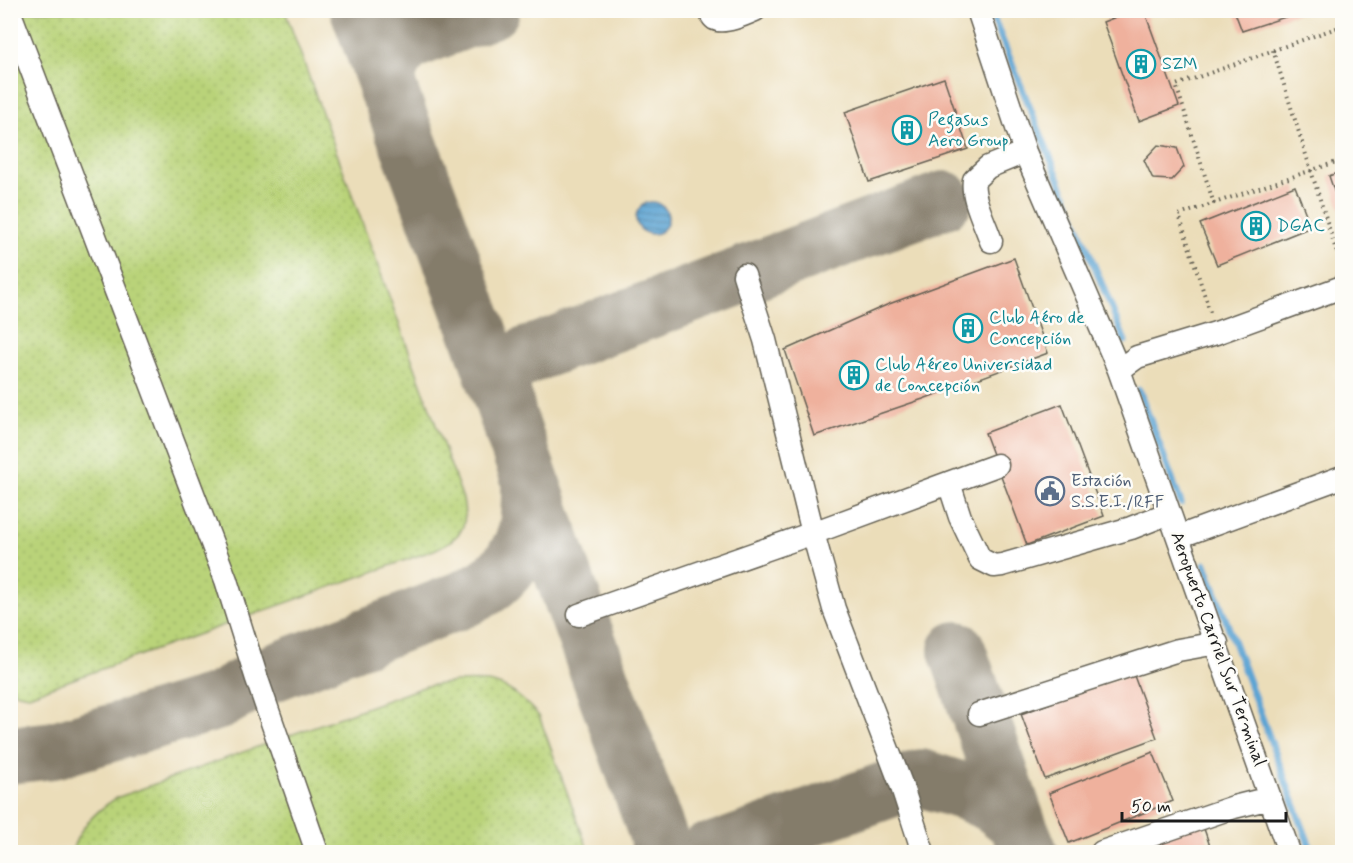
<svg xmlns="http://www.w3.org/2000/svg" width="1353" height="863" font-family="Mynerve,sans-serif">
  <style>
    .grass { fill: url(#grass-dots); stroke: #6a784a; stroke-width: 1.5 }
    .water { fill: url(#water-rules); stroke: #3c6078; stroke-width: 1.5 }
    .lines { fill: none; stroke-linecap: round; stroke-linejoin: round }
    .stream { stroke: #5da4d3; stroke-width: 7 }
    .taxiway { stroke: #847c6a; stroke-width: 58 }
    .building { fill: #efb19d }
    .minor-casing { stroke: #646053; stroke-width: 25 }
    .path { stroke: #646053; stroke-width: 4; stroke-dasharray: 1.5 4.5; stroke-linecap: butt }
    .minor { stroke: #fff; stroke-width: 22 }
    .labels { text-anchor: middle; dominant-baseline: central; stroke-width: 5; stroke-linejoin: round; paint-order: stroke }
    .culture-label { font-size: 18px; fill: #0d838f; stroke: #fdfcf7; text-anchor: start }
    .service-label { font-size: 18px; fill: #4e5e75; stroke: #fdfcf7; text-anchor: start }
    .street-label { font-size: 18px; fill: #1c1c1c; stroke: #fdfcf7 }
  </style>
  <defs>
    <pattern id="grass-dots" width="8" height="8" patternUnits="userSpaceOnUse" patternTransform="scale(1.5)"><rect width="8" height="8" fill="#b9d379"/><path d="M2 2h.1M6 6h.1" fill="none" stroke="#9eb568" stroke-width="1.8" stroke-linecap="round"/></pattern>
    <pattern id="water-rules" width="6" height="5" patternUnits="userSpaceOnUse" patternTransform="scale(1.5)"><rect width="6" height="5" fill="#5da4d3"/><path d="M0 2.5h6" fill="none" stroke="#4c85aa"/></pattern>
  </defs>
  <rect width="100%" height="100%" fill="#fdfcf7"/>
  <filter id="ink" filterUnits="userSpaceOnUse"><feTurbulence type="fractalNoise" baseFrequency=".0167" numOctaves="2"/><feDisplacementMap in="SourceGraphic" scale="12" xChannelSelector="R" yChannelSelector="G"/><feConvolveMatrix kernelMatrix="1 2 1 2 8 2 1 2 1" color-interpolation-filters="sRGB"/></filter>
  <filter id="wash" filterUnits="userSpaceOnUse"><feTurbulence type="fractalNoise" baseFrequency=".008" numOctaves="4" result="noise"/><feDisplacementMap in="SourceGraphic" scale="24" xChannelSelector="R" yChannelSelector="G"/><feGaussianBlur stdDeviation="1.35" result="paint"/><feColorMatrix in="noise" values="0 0 0 0 0 0 0 0 0 0 0 0 0 0 0 0 0 1.4 0 .05"/><feComposite in="paint" operator="in"/></filter>
  <g filter="url(#wash)">
    <rect width="100%" height="100%" fill="#ebddb9"/>
    <path class="grass" d="M 11,11 L 285,11 L 463,499 C 469,528 461,538 434,550 L 29,695 L 18,693 L 11,689 Z
      M 456,682 C 468,682 483,680 496,684 C 513,689 527,703 539,716 L 589,852 L 72,852 C 78,828 96,811 116,798 L 426,686 Z"/>
    <path class="water" d="M636 218a16 16 0 1 1 32 0a16 16 0 1 1-32 0Z"/>
    <g class="lines">
      <path class="stream" d="M 990,10 L 1125,341
        M 1139,390 L 1181,503
        M 1205,564 L 1312,852"/>
      <path class="taxiway" d="M 359,10 L 481,339 L 562,571 L 664,852
        M 387,90 C 386,68 394,51 413,40 L 491,10
        M 507,411 C 499,379 494,374 526,356 L 944,200
        M 957,650 L 1017,823
        M 10,755 L 54,750 L 219,701 L 257,679 L 464,599 C 472,594 481,591 489,585 C 498,579 505,571 512,562 C 531,536 530,512 530,481
        M 707,852 L 716,851 L 921,778 L 966,792 L 993,804 L 1017,823 L 1029,852"/>
    </g>
    <g id="blocks">
      <path class="building" d="M 1134,10 L 1144,10 L 1179,106 L 1139,121 L 1103,22 Z
        M 1234,10 L 1304,10 L 1304,11 L 1242,31 Z
        M 944,78 L 968,149 L 869,182 L 845,112 Z
        M 1158,145 L 1177,148 L 1184,167 L 1172,180 L 1153,179 L 1144,160 Z
        M 1342,171 L 1342,214 L 1329,176 Z
        M 1295,186 L 1311,227 L 1217,265 L 1200,224 Z
        M 1014,258 L 1048,353 L 923,399 L 814,436 L 785,350 L 889,304 Z
        M 1062,404 L 1104,516 L 1027,545 L 985,433 Z
        M 1133,673 L 1157,738 L 1045,779 L 1021,714 Z
        M 1153,752 L 1173,801 L 1069,843 L 1049,793 Z
        M 1201,820 L 1212,852 L 1149,852 L 1144,840 Z"/>
    </g>
  </g>
  <g filter="url(#ink)">
    <use href="#blocks" fill-opacity="0" stroke="#646053" stroke-width="1.5"/>
    <g class="lines">
      <g class="minor-casing">
        <path id="minor" d="M 709,10 C 711,14 712,17 715,19 C 724,24 746,14 755,10
          M 978,10 L 1025,152 L 1119,370 L 1289,852
          M 10,13 L 226,580 L 257,679 L 317,852
          M 991,241 C 985,223 971,197 974,180 L 988,167 L 1025,152
          M 744,275 L 765,340 L 813,533 L 834,609 L 901,784 L 923,852
          M 1119,370 L 1137,357 L 1216,333 L 1342,287
          M 949,483 L 960,517 L 980,559 L 994,566 L 1002,565 L 1131,528 L 1169,513
          M 1178,537 L 1342,477
          M 579,615 L 813,533 L 997,465
          M 979,714 L 1178,650 L 1217,643
          M 1102,852 L 1234,807 L 1270,798"/>
      </g>
      <path class="path" d="M 1273,50 L 1341,266
        M 1214,204 L 1176,85 L 1342,26
        M 1210,312 L 1179,215 L 1342,160"/>
      <use href="#minor" class="minor"/>
    </g>
  </g>
  <defs>
    <g id="building-ring" transform="scale(1.5)"><circle r="9.5" fill="#fdfcf7" stroke="#0f9aa8" stroke-width="1.5"/><path d="M-4-6H4V6H1V3H-1V6H-4ZM-2.5-4.3h1.7v1.8h-1.7ZM.8-4.3h1.7v1.8H.8ZM-2.5-1h1.7V.8h-1.7ZM.8-1h1.7V.8H.8Z" fill="#0f9aa8"/></g>
    <g id="civic-ring" transform="scale(1.5)"><circle r="9.5" fill="#fdfcf7" stroke="#5c6f8a" stroke-width="1.5"/><path d="M-.6-6.5H3V-4.5H.6V-3L4-1V1h2V6H-6V1h2V-1L-.6-3ZM-1.2 2.5V6h2.4V2.5Z" fill="#5c6f8a"/></g>
  </defs>
  <g fill-rule="evenodd">
    <use href="#building-ring" x="1141" y="64"/>
    <use href="#building-ring" x="907" y="130"/>
    <use href="#building-ring" x="1256" y="226"/>
    <use href="#building-ring" x="968" y="328"/>
    <use href="#building-ring" x="854" y="375"/>
    <use href="#civic-ring" x="1050" y="491"/>
  </g>
  <g class="labels">
    <g class="culture-label">
      <text x="1162" y="64">SZM</text>
      <text x="928" y="120">Pegasus<tspan x="928" dy="21">Aero Group</tspan></text>
      <text x="1277" y="226">DGAC</text>
      <text x="989" y="318">Club Aéro de<tspan x="989" dy="21">Concepción</tspan></text>
      <text x="875" y="365">Club Aéreo Universidad<tspan x="875" dy="21">de Concepción</tspan></text>
    </g>
    <g class="service-label">
      <text x="1071" y="481">Estación<tspan x="1071" dy="21">S.S.E.I./RFF</tspan></text>
    </g>
    <g class="street-label">
      <text transform="translate(1218 649) rotate(70)">Aeropuerto Carriel Sur Terminal</text>
    </g>
  </g>
  <rect width="1353" height="863" fill="none" stroke="#fdfcf7" stroke-width="36"/>
  <path d="M1122 812v9h164v-9" fill="none" stroke="#1c1c1c" stroke-width="3"/>
  <text x="1131" y="812" font-size="18" fill="#1c1c1c" stroke="#fdfcf7" stroke-width="4.5" paint-order="stroke">50 m</text>
</svg>
